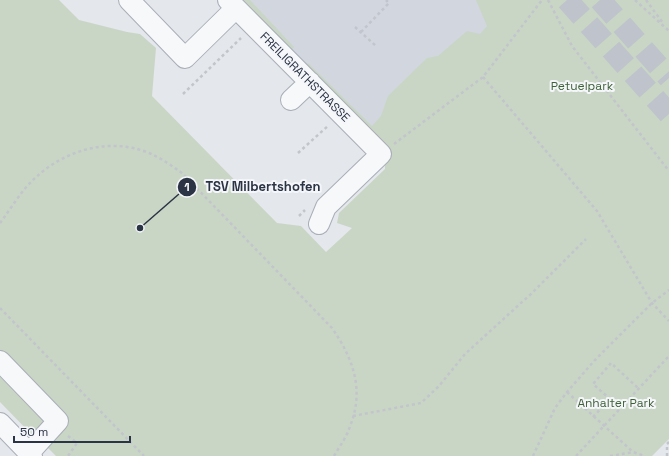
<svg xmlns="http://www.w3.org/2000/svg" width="669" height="456" font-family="'Space Grotesk',sans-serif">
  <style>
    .built { fill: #d2d6de }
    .green { fill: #c9d6c5 }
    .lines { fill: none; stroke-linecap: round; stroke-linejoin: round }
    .highway-tunnel { stroke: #bfc3cb; stroke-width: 22; stroke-dasharray: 22 11; stroke-linecap: butt }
    .minor-casing { stroke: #a9aeb7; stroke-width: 22 }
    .path { stroke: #c2c5cb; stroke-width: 2.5; stroke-dasharray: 3 3; stroke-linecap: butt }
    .minor { stroke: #f7f8fa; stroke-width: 20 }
    .labels { text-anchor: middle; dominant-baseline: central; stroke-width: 4; stroke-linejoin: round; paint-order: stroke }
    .street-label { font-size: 12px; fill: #2b3445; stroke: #f4f6f9 }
    .park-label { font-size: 12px; fill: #3f6138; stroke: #f4f6f9 }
    .leader { fill: none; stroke: #2b3445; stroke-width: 1.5 }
    .callout-dot { fill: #2b3445; stroke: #f4f6f9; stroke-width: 1.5 }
    .mark-label { font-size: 12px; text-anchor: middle; font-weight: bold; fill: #fff }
    .callout-label { font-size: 13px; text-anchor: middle; font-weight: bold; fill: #2b3445; stroke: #f4f6f9; stroke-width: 4; stroke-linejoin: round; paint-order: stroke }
  </style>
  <rect width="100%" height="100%" fill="#e4e7ec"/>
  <path class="built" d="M 231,0 L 501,0 L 405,178 Z"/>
  <path class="green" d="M 0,0 L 59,0 L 79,20 L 127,32 L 140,34 L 156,48 L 152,96 L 277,223 L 301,226 L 326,252 L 352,228 L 337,223 L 339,213 L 385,169 L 385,161 L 303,68 L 308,63 L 372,126 L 381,116 L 388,96 L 427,58 L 438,56 L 467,31 L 480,34 L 487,26 L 476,0 L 669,0 L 669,439 L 652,456 L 56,456 L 37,437 L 35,438 L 0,402 Z
    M 236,0 L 250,0 L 294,47 L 289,53 Z"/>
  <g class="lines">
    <path class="highway-tunnel" d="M 567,0 L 669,114
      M 600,0 L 669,78"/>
    <g class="minor-casing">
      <path id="minor" d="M 129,0 L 185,58 L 236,8
        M 228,0 L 381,154 L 326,207 L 319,224
        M 291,100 L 310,82
        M 0,361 L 58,421 L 29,453
        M 0,423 L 32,456"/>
    </g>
    <path class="path" d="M 548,0 L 572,46 L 669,171
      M 635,0 L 669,31
      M 646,0 L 663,23
      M 355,27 L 376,46
      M 361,32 L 389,3 L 386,0
      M 483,77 L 597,211 L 652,303 L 669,321
      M 183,94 L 241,38
      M 394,144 L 483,77 L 542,0
      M 298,153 L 329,125
      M 299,216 L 305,210
      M 0,223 C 10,210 19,194 31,182 C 61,151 108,136 149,153 C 161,158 172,166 182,173 L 332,328 C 354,360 365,391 349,429 C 346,438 339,447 334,456
      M 0,308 L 144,456
      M 567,392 L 633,452 L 645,456
      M 353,416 L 421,403 L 439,386 L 465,354 L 532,293 L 586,239
      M 593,417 L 610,399 L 593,384 L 611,363 L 639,389
      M 68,436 L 77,443 L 68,456
      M 533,456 L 555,408 L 567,392 L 595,360 L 652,303 L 669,290
      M 576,456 L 669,356
      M 610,456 L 633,452
      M 667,456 L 667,444 L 669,442"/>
    <use href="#minor" class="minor"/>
  </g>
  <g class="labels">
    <g class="street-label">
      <text transform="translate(305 77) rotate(45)">FREILIGRATHSTRASSE</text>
    </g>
    <g class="park-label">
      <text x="582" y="86">Petuelpark</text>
      <text x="616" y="403">Anhalter Park</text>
    </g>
  </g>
  <path class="leader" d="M140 228L187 187"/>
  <g class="callout-dot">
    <circle cx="140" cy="228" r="4"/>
    <circle cx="187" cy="187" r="10"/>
  </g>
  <g class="mark-label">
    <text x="187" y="191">1</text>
  </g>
  <g class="callout-label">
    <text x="263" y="191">TSV Milbertshofen</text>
  </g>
  <path d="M14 436v6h116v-6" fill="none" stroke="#2b3445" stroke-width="2"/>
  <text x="20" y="436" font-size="12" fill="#2b3445" stroke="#f4f6f9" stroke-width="3" paint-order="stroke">50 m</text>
</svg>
